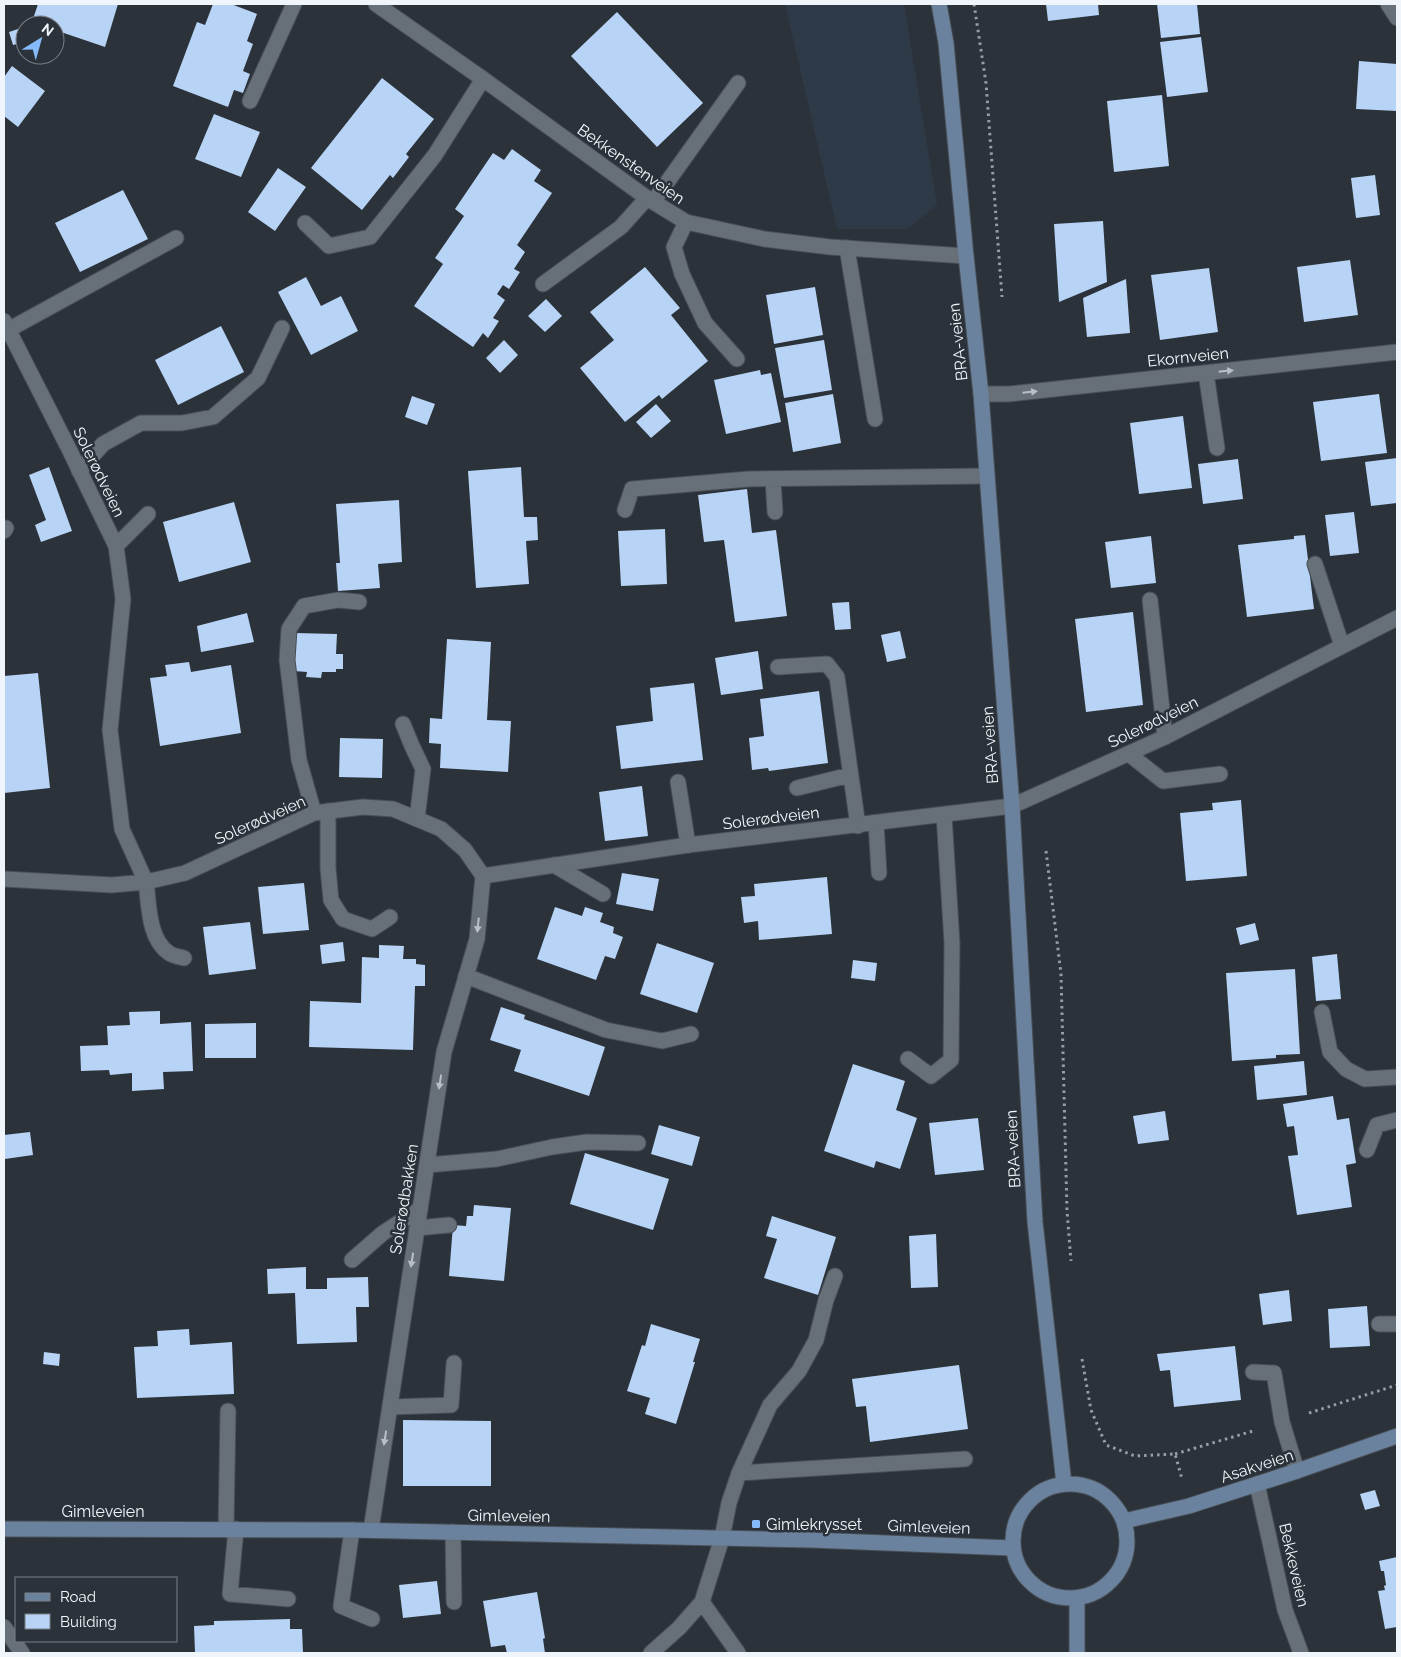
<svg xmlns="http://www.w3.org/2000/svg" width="1401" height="1657" font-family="Raleway,sans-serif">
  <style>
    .built { fill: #2f3a48 }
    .building { fill: #b7d3f5 }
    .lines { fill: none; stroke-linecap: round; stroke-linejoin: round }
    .lane-casing { stroke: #484e55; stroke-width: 17 }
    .street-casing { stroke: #484e55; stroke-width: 17 }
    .secondary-casing { stroke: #484e55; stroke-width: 17 }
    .path { stroke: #979da3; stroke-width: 3; stroke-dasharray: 2.5 4; stroke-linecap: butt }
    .lane { stroke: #676f78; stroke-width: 15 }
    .street { stroke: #676f78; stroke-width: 15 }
    .secondary { stroke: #6a829e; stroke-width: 15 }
    .oneway { fill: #b9bfc7 }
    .poi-dot { fill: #86bbfb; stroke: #2b323a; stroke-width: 2 }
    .labels { text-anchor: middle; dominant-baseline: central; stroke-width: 5; stroke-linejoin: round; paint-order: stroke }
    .street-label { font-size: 16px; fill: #f0f5fb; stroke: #2b323a }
    .poi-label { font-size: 16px; fill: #f0f5fb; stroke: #2b323a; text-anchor: start }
  </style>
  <rect width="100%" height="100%" fill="#2b323a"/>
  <path class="built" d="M 785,4 L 904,4 L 937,205 L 907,229 L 837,229 Z"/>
  <path class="building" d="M 38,4 L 118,4 L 105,47 L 55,30 L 55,25 L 40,25 L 32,22 Z
    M 213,4 L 231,4 L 257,14 L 247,41 L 253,44 L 243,71 L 250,74 L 243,93 L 234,90 L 228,107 L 173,86 L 197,22 L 205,25 Z
    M 1046,4 L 1098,4 L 1099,15 L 1048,21 Z
    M 1157,4 L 1197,4 L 1200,34 L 1161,38 Z
    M 617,12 L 703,103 L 657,147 L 571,56 Z
    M 24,27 L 25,42 L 13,45 L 9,32 Z
    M 1201,37 L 1208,92 L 1167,97 L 1160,42 Z
    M 1359,61 L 1397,64 L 1397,111 L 1356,109 Z
    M 12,66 L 45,91 L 18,127 L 4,116 L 4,77 Z
    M 382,78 L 434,119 L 406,154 L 409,157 L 393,178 L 390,175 L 362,210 L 311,168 Z
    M 1162,95 L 1169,166 L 1114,172 L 1107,101 Z
    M 214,114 L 260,132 L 241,177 L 195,159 Z
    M 512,149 L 541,170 L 534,181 L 552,193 L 517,245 L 525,252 L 514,269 L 520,272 L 509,289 L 503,285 L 497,294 L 505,300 L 493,318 L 499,321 L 488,338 L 483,333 L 473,347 L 414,306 L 443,264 L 435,258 L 464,216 L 455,209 L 493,153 L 504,160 Z
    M 278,168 L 306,187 L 275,231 L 248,212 Z
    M 1375,175 L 1380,215 L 1356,218 L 1351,178 Z
    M 123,190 L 148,239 L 80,272 L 55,223 Z
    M 1103,221 L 1107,282 L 1059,302 L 1054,224 Z
    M 1350,260 L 1358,315 L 1304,322 L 1297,267 Z
    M 645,267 L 680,308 L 671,315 L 708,361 L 662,399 L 659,395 L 625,422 L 580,368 L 614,340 L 590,312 Z
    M 1209,268 L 1218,332 L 1160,340 L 1151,275 Z
    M 306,277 L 321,306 L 341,296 L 358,331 L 311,355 L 278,292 Z
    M 1126,279 L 1130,333 L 1087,337 L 1083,298 Z
    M 815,287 L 823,335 L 774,344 L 766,295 Z
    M 546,299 L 562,316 L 545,332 L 528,316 Z
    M 221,326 L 244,372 L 178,405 L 155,360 Z
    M 504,340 L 518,355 L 500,373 L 486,358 Z
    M 824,340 L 832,390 L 784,398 L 775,348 Z
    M 760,370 L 761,375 L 771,373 L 781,422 L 726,434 L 714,380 Z
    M 833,394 L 841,443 L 793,452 L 785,403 Z
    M 1379,394 L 1387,453 L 1321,461 L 1313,402 Z
    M 412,396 L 435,404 L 427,425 L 405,417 Z
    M 656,404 L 671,421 L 651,438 L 636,422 Z
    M 1183,416 L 1192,488 L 1139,494 L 1130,423 Z
    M 1397,458 L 1397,503 L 1371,506 L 1365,462 Z
    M 1238,459 L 1243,499 L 1203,504 L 1198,464 Z
    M 49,467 L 72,531 L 41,542 L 35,525 L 46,520 L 29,475 Z
    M 521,467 L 524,517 L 537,517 L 538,540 L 526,541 L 529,584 L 476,588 L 468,471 Z
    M 747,489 L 752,533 L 776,530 L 787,616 L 735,622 L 724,540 L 704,542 L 698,495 Z
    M 399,500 L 402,562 L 378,564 L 380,588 L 338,591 L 336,563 L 340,563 L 336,504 Z
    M 234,502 L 251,562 L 179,582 L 163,522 Z
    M 1354,512 L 1359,553 L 1330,556 L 1325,515 Z
    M 665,529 L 667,584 L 621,586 L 618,531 Z
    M 1305,535 L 1314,609 L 1247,617 L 1238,545 L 1294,539 L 1294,536 Z
    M 1151,536 L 1156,583 L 1111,588 L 1105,542 Z
    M 849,602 L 851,629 L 835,630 L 832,603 Z
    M 1133,612 L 1143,705 L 1086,712 L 1075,619 Z
    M 247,613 L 254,642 L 201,652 L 197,626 Z
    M 900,631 L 906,658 L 887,662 L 881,635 Z
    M 295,633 L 337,634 L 336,654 L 343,654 L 343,669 L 336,669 L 336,672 L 322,672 L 321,678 L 306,677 L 307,672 L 294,671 Z
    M 447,639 L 491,642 L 487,720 L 511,721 L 508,772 L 440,768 L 441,744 L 429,743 L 430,718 L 442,719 Z
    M 758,651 L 763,689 L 721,695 L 715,658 Z
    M 189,662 L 191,672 L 231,665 L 241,733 L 160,746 L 150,678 L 167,676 L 165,665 Z
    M 38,673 L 50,788 L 4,793 L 4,676 Z
    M 694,683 L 703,760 L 621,769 L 616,726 L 653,721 L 650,688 Z
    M 819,691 L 828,763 L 769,771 L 768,768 L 752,770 L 749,738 L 764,736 L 760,699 Z
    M 340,738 L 383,739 L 382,778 L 339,777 Z
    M 642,786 L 648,836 L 605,841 L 599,792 Z
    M 1241,800 L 1247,876 L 1186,881 L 1180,813 L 1213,810 L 1212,803 Z
    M 622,873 L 659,879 L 653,911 L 616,904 Z
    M 827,877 L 832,934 L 759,940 L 758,921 L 744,923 L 741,897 L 755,896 L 754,884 Z
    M 304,883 L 309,930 L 263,934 L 258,887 Z
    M 555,907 L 582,916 L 585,907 L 603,913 L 600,922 L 614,927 L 613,933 L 623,937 L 615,959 L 605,956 L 596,980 L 537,959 Z
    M 250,922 L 256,969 L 209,975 L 203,927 Z
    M 1255,923 L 1259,940 L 1240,945 L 1236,928 Z
    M 343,942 L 345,961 L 322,964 L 320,945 Z
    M 657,943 L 714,963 L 697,1013 L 640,994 Z
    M 379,945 L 404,946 L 403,959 L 416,959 L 416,964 L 425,965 L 425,986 L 415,986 L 413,1050 L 309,1047 L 310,1001 L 361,1003 L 362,957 L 379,958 Z
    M 1337,954 L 1341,999 L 1316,1001 L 1312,957 Z
    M 853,960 L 877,963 L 875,981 L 851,978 Z
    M 1295,969 L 1300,1054 L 1276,1055 L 1276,1058 L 1232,1061 L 1226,973 Z
    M 501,1007 L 525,1015 L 524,1019 L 605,1047 L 589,1096 L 514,1071 L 521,1050 L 490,1040 Z
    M 160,1011 L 160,1024 L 191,1022 L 193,1071 L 163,1072 L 164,1089 L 132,1091 L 132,1073 L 110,1075 L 109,1070 L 81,1071 L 80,1046 L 108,1045 L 107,1026 L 130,1025 L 129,1012 Z
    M 256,1023 L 256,1058 L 205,1058 L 205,1024 Z
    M 1304,1061 L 1307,1095 L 1257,1100 L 1254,1066 Z
    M 853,1064 L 905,1081 L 896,1110 L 917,1118 L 900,1169 L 876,1161 L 874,1168 L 824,1151 Z
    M 1333,1096 L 1337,1120 L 1349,1118 L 1356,1163 L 1346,1165 L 1352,1207 L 1297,1215 L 1288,1156 L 1298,1155 L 1294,1126 L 1287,1127 L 1283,1104 Z
    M 1165,1111 L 1169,1140 L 1138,1144 L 1133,1116 Z
    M 978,1118 L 984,1170 L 935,1175 L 929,1123 Z
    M 659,1125 L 700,1137 L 692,1166 L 651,1154 Z
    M 30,1132 L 33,1155 L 5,1159 L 4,1135 Z
    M 585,1153 L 669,1179 L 653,1230 L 570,1204 Z
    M 474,1205 L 511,1208 L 504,1281 L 449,1276 L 453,1225 L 466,1226 L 467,1216 L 473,1216 Z
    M 772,1216 L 836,1237 L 818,1295 L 764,1278 L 777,1239 L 766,1236 Z
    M 936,1234 L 938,1287 L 911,1288 L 909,1236 Z
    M 306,1267 L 306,1289 L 327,1289 L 327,1278 L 368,1277 L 369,1307 L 356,1307 L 357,1342 L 297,1344 L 295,1293 L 268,1294 L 267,1269 Z
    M 1289,1290 L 1292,1321 L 1263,1325 L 1259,1294 Z
    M 1367,1306 L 1370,1346 L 1330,1348 L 1328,1309 Z
    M 651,1324 L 700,1339 L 693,1362 L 695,1362 L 676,1424 L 645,1414 L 650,1398 L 627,1391 L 642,1345 L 645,1346 Z
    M 189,1329 L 190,1345 L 232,1342 L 234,1394 L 137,1398 L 134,1347 L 158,1346 L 157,1331 Z
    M 1235,1346 L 1241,1400 L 1174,1407 L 1170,1370 L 1160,1371 L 1157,1354 Z
    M 44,1352 L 60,1354 L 59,1366 L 43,1364 Z
    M 959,1365 L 968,1429 L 870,1442 L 866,1406 L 856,1407 L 852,1379 Z
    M 403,1420 L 491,1421 L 491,1486 L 403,1486 Z
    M 1375,1490 L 1380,1506 L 1365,1510 L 1360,1494 Z
    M 1397,1557 L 1397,1627 L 1385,1629 L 1378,1591 L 1385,1590 L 1384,1586 L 1386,1585 L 1384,1571 L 1381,1571 L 1379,1561 Z
    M 437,1581 L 441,1614 L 403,1618 L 399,1585 Z
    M 537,1592 L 545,1638 L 543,1639 L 545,1653 L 507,1653 L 505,1645 L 491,1647 L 483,1601 Z
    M 290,1619 L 290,1629 L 302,1629 L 303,1653 L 195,1653 L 194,1626 L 214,1625 L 214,1621 Z"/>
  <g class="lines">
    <g class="lane-casing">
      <path id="lane" d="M 250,101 L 294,4
        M 653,202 L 738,83
        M 686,222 L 674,247 L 682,274 L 705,323 L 737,359
        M 305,223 L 329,246 L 370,237 L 435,155 L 483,79
        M 847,248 L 875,419
        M 543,284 L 621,227 L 647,198
        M 8,330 L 176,238
        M 1206,373 L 1217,448
        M 79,471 L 103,444 L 141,423 L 182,423 L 213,417 L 258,378 L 282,328
        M 773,479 L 775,512
        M 625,510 L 632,489 L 749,479 L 987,476
        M 4,531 L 6,528
        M 116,546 L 148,514
        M 1315,564 L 1342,646
        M 1150,600 L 1165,737
        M 778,667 L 827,664 L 837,677 L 858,826
        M 403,724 L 412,746 L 423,769 L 417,819
        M 1129,754 L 1163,781 L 1220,774
        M 678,782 L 688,845
        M 797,788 L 850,775
        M 328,811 L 328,868 L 331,900 L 343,919 L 372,929 L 390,917
        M 314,813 L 299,760 L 287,660 L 289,629 L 304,606 L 338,600 L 359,602
        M 876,823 L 879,873
        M 554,865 L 603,894
        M 146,882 C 149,904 148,939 169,953 C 173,956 180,957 184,958
        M 466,976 L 606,1030 L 662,1041 L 691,1034
        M 1322,1012 L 1330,1052 L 1346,1069 L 1365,1079 L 1397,1077
        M 908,1059 L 931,1076 L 951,1060 L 952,943 L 944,815
        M 1367,1150 L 1377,1125 L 1397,1120
        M 427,1165 L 497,1159 L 552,1147 L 587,1142 L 638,1143
        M 417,1228 L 449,1225
        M 352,1260 L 383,1233 L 420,1209
        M 1379,1324 L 1397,1324
        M 1253,1372 L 1274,1373 L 1282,1422 L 1297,1471
        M 390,1407 L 451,1405 L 454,1363
        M 739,1473 L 965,1459
        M 226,1529 L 228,1411
        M 236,1529 L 230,1594 L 288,1599
        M 352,1530 L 341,1606 L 372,1619
        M 453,1532 L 454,1602
        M 702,1602 L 738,1653
        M 651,1653 L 679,1628 L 702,1602 L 722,1538 L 729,1503 L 739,1473 L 770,1405 L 799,1371 L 816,1340 L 826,1300 L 835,1276"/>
    </g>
    <g class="street-casing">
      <path id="street" d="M 376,4 L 483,79 L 647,198 L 686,222 L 764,239 L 830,247 L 966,256
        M 1388,4 L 1397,18
        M 4,321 L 68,447 L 116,546 L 123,599 L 110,730 L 122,829 L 146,882
        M 981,394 L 1009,394 L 1397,352
        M 4,879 L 112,885 L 146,882 L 185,873 L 314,813 L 363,807 L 393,809 L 441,829 L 465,850 L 483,876 L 688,845 L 1012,806 L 1165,737 L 1397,618
        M 1257,1484 L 1285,1610 L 1301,1653
        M 371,1530 L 444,1052 L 477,939 L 483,876
        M 4,1627 L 22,1653"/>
    </g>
    <g class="secondary-casing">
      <path id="secondary" d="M 939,4 L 946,43 L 966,256 L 981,394 L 1012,806 L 1035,1222 L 1064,1484
        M1013 1541a57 57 0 1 1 114 0a57 57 0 1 1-114 0Z
        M 1124,1521 L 1189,1506 L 1297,1471 L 1397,1436
        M 4,1529 L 352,1530 L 811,1540 L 1012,1548
        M 1077,1653 L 1077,1599"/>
    </g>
    <path class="path" d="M 974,4 L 986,83 L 1002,297
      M 1046,851 L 1061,974 L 1067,1211 L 1071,1261
      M 1082,1359 L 1091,1410 L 1106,1445 L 1135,1456 L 1175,1454 L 1182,1479
      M 1309,1413 L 1397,1385
      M 1175,1454 L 1253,1431"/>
    <use href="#lane" class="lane"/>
    <use href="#street" class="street"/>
    <use href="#secondary" class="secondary"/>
  </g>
  <defs><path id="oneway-solid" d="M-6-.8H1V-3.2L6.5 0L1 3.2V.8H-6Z" transform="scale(1.25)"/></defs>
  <g class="oneway">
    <use href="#oneway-solid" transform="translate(1226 371) rotate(-6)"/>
    <use href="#oneway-solid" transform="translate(1030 392) rotate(-6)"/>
    <use href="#oneway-solid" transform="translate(478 925) rotate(96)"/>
    <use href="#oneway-solid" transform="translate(440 1082) rotate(99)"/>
    <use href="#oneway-solid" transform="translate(412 1260) rotate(99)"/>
    <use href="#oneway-solid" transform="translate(385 1438) rotate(99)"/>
  </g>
  <rect class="poi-dot" x="751" y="1519" width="10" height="10" rx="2.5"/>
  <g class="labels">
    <g class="street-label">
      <text transform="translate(631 164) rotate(35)">Bekkenstenveien</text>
      <text transform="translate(958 342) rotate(-96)">BRA-veien</text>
      <text transform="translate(1188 357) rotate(-6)">Ekornveien</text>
      <text transform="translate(99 472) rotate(64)">Solerødveien</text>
      <text transform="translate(1153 722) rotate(-26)">Solerødveien</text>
      <text transform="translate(990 745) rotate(-94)">BRA-veien</text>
      <text transform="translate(771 818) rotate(-7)">Solerødveien</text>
      <text transform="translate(260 820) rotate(-24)">Solerødveien</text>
      <text transform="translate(1013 1149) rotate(-93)">BRA-veien</text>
      <text transform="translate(404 1199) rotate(-81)">Solerødbakken</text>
      <text transform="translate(1257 1466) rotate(-18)">Asakveien</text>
      <text x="103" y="1511">Gimleveien</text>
      <text transform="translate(509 1516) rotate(1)">Gimleveien</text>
      <text transform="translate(929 1527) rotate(2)">Gimleveien</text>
      <text transform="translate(1294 1565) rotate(77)">Bekkeveien</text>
    </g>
    <g class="poi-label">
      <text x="766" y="1524">Gimlekrysset</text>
    </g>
  </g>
  <rect width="1401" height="1657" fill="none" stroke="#f0f5fb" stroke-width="10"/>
  <rect x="15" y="1577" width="162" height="65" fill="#2b323a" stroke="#7a8087"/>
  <rect x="25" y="1593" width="25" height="8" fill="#6a829e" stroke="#7a8087"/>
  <text x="60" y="1602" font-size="15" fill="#f0f5fb">Road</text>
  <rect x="25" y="1614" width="25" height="15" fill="#b7d3f5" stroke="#7a8087"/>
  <text x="60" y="1627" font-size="15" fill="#f0f5fb">Building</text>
  <g transform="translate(40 40) rotate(37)"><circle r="24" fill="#2b323a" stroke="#7a8087"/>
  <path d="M0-4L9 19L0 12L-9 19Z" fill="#86bbfb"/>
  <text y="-8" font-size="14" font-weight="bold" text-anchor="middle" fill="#f0f5fb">N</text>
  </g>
</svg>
